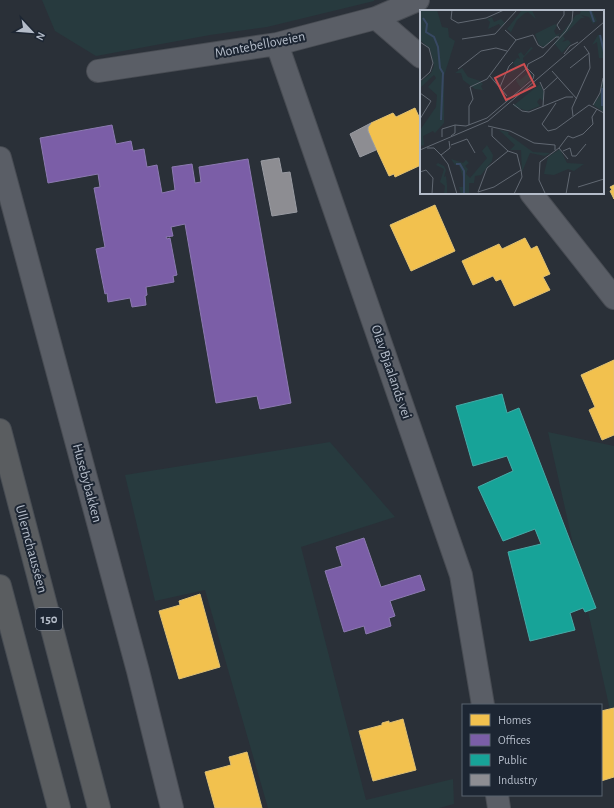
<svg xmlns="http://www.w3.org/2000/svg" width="614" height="808" font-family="'Alegreya Sans',sans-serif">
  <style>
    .green { fill: #273a3e }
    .homes { fill: #f2c14e; stroke: #dfc073 }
    .offices { fill: #7b5ea7; stroke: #8c7ab1 }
    .public { fill: #17a398; stroke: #46aaa7 }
    .industry { fill: #8d8d92; stroke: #999ba2 }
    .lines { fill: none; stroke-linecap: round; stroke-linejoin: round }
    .minor-casing { stroke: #484c53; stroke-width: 24 }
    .highway-casing { stroke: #474c53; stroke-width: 24 }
    .minor { stroke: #5a5e66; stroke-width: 22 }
    .highway { stroke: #5a5d60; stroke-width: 22 }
    .labels { text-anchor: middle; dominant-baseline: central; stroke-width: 4; stroke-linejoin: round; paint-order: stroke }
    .shield { fill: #1d2633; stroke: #878f9c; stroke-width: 1 }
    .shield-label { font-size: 13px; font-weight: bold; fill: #b4bcc9 }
    .street-label { font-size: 14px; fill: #b4bcc9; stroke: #1d2633 }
    .inset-river { fill: none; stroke: #384963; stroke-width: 2 }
    .inset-road { fill: none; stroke: #616872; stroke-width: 1 }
    .view { fill: #ce4d50; fill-opacity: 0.15; stroke: #ce4d50; stroke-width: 2 }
    .inset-edge { fill: none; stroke: #b4bcc9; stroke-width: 2 }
  </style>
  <rect width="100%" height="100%" fill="#2a3038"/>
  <path class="green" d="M 42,0 L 374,0 L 374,1 L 267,27 L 210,35 L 96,56 L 55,31 Z
    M 548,432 L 614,446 L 614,728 Z
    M 330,442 L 395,517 L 301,547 L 366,800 L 453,779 L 454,804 L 439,808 L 268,808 L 205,590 L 155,601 L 125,475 Z"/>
  <path class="homes" d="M 415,108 L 421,121 L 421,165 L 395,177 L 394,174 L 389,176 L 368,131 L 368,127 L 371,123 L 393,113 L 396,117 Z
    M 614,185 L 614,199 L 610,191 L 612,190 L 610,187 Z
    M 435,205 L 455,251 L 411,271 L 390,225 Z
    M 525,238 L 531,249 L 537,246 L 550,274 L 543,277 L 550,290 L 514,306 L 501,279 L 496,281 L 493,276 L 473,285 L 462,261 L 499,244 L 502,249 Z
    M 614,360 L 614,435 L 602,440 L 589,410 L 595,407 L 581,375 Z
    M 200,594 L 220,667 L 179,679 L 159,611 L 180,605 L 179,601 Z
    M 614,708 L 614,777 L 601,781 L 601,711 Z
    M 403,719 L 416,770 L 373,781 L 359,731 L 382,725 L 382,723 L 389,721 L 389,723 Z
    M 247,752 L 262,808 L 215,808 L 205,772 L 231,765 L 229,757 Z"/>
  <path class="offices" d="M 112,125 L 116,144 L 131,141 L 133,151 L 144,149 L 147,167 L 157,165 L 162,193 L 175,190 L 172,167 L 192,164 L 195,183 L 201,182 L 199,167 L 248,159 L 291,403 L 260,409 L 257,396 L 216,403 L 185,224 L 171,227 L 173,236 L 166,237 L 167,239 L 170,238 L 177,275 L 173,276 L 174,282 L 146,287 L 147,295 L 145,296 L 146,305 L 132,307 L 130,298 L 108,302 L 107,293 L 105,294 L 96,249 L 105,247 L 94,188 L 100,187 L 98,174 L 48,183 L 40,138 Z
    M 364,538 L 381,587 L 420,575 L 425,590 L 390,601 L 395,616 L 389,618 L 391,626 L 366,634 L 364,626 L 344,632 L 325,571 L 342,566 L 336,547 Z"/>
  <path class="public" d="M 502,394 L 507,413 L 519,408 L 596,608 L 585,612 L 583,608 L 570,613 L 575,630 L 530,641 L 508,552 L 541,544 L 535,529 L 503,541 L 478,487 L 513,471 L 507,456 L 473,466 L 456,406 Z"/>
  <path class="industry" d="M 371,123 L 368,127 L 368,131 L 376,150 L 360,157 L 350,134 Z
    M 279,158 L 282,173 L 290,172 L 297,212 L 272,216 L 261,161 Z"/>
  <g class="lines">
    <g class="minor-casing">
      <path id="minor" d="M 376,18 L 421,57
        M 277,44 L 461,575 L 483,705
        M 98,71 L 277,44 L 376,18 L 418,0
        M 0,158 L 138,671 L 172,808
        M 531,193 L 614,298
        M 497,795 L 499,808"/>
    </g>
    <g class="highway-casing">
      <path id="highway" d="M 0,430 L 99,808
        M 0,586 L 59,808"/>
    </g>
    <use href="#minor" class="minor"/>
    <use href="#highway" class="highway"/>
  </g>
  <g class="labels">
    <rect class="shield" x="36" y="608" width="26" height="22" rx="3"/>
    <g class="shield-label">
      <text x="49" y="619">150</text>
    </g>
    <g class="street-label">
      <text transform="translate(260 45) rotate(-11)">Montebelloveien</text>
      <text transform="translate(391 372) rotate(71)">Olav Bjaalands vei</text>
      <text transform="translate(87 483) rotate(75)">Husebybakken</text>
      <text transform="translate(31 549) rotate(75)">Ullernchausséen</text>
    </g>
  </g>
  <g transform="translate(420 10)">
    <rect width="184" height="184" fill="#2a3038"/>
    <path d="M 0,0 L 17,0 L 22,17 L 28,18 L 29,27 L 35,31 L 24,66 L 24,113 L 15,123 L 13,121 L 3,126 L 4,135 L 0,136 L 0,120 L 16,97 L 17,85 L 8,77 L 16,68 L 14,65 L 0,78 L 0,72 L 11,63 L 14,56 L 10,39 L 0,30 ZM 102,0 L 112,0 L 116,9 L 108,2 L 105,3 L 97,10 L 91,22 L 87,19 ZM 161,0 L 172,0 L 177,11 L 173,14 L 169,7 L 161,5 L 165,8 L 161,8 L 143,26 L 145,29 L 142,32 L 148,30 L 151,33 L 142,43 L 134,33 L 156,5 L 160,4 ZM 72,7 L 74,12 L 81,9 L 85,13 L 81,17 L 79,14 L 68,19 L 70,12 L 67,9 ZM 135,14 L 137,16 L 134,21 L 136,25 L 140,23 L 138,26 L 124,37 L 119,35 L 115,24 ZM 178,25 L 181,25 L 184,33 L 184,48 L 179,48 L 177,32 L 172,35 ZM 111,37 L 113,38 L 103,48 L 104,53 L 92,63 L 95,56 L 93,53 L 97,48 L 100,49 L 98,44 L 101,42 L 104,46 ZM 42,58 L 48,67 L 60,71 L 63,74 L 61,76 L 63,80 L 55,79 L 43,70 L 41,63 L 35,63 ZM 107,60 L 113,66 L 101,78 L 96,71 L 98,67 L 100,70 L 108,63 ZM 184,62 L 184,102 L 173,95 L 180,85 ZM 120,74 L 124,83 L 123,91 L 120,88 L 117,92 L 120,96 L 107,101 L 93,96 ZM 79,120 L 89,122 L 88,124 L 113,142 L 130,143 L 125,146 L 110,143 L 102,162 L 101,140 L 90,140 L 95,135 ZM 67,135 L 73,145 L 72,151 L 61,165 L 55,166 L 54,173 L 49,173 L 49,184 L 41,184 L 39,177 L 43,177 L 45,173 L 39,155 L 35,155 L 31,149 L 43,153 L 46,150 L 49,153 L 45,156 L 48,159 L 46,164 L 50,168 L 67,148 L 62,141 ZM 140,139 L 147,153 L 164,154 L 154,161 L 148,159 L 134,165 L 124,164 L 128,147 ZM 18,153 L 24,156 L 26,160 L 24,167 L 26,166 L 27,175 L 27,184 L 24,184 L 25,176 L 20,172 L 24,159 L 16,155 Z" fill="#273a3e"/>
    <path class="inset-river" d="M 170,0 L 174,12M 3,8 L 7,14 L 6,22 L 14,27 L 18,37 L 20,58 L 23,63 L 21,110M 180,25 L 184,42M 182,96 L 182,78M 36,154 L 40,154 L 44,161 L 44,184"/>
    <path class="inset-road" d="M 32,0 L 31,9 L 38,13 L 66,8 L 84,0M 85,20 L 96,30M 140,20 L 137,15 L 144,5 L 144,0M 42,29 L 75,24 L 97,0M 0,32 L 9,38 L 13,53 L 10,62 L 0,71M 144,44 L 150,36 L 158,32M 150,58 L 169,43M 38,59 L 61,41 L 76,38 L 87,41M 132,61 L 157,89M 69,65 L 87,86M 120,72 L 124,81 L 123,96M 80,77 L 89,56 L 93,52M 83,80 L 107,58M 124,80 L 138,67M 0,83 L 11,91 L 0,109M 136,93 L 122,114 L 128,121 L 136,119 L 169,95 L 184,103M 93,94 L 102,101 L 109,102 L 146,87 L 153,87M 173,95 L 180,83 L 183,68M 153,106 L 152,98 L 170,58 L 169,43 L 164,36M 35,115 L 46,116 L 67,108 L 113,69 L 114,65 L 107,58 L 108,54 L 123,46 L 146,21 L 152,11 L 153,0M 49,115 L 49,96 L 53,89 L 50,77 L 67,69 L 96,30 L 113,25 L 118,35 L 123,38 L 136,27 L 139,27M 68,116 L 90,121 L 114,133 L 135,135 L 135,140M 72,118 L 72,126 L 88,141M 22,127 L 22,119 L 35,115 L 35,123 L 31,126M 184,134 L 184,155M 31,135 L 47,129 L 55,143M 7,138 L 14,138 L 21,145 L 30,138 L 29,131M 139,138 L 148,149M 0,140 L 68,111 L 184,12M 88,141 L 97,144 L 101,160 L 74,177 L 58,182 L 67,158 ZM 143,141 L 150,138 L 152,146 L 156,146 L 166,134M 21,145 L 28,154 L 37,184M 0,162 L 6,160 L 13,168 L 12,184M 158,177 L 184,169M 125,183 L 119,170 L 120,152 L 139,138 L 148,126 L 153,128 L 163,124 L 173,114 L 172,107 L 177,99M 94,184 L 102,167 L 101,160M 146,184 L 150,162"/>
    <path class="view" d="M 104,54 L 115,76 L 86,90 L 75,68 Z"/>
    <rect width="184" height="184" class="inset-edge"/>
  </g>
  <rect x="462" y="704" width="140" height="92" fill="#1d2633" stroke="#59626f"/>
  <rect x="470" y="714" width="20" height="12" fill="#f2c14e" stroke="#59626f"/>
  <text x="498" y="724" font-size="12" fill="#b4bcc9">Homes</text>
  <rect x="470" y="734" width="20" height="12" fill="#7b5ea7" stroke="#59626f"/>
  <text x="498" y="744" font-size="12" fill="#b4bcc9">Offices</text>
  <rect x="470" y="754" width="20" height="12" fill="#17a398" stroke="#59626f"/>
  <text x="498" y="764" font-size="12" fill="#b4bcc9">Public</text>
  <rect x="470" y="774" width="20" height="12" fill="#8d8d92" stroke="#59626f"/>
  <text x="498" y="784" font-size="12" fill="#b4bcc9">Industry</text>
  <g transform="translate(32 32) rotate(116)" stroke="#1d2633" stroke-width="3" paint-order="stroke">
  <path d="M0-3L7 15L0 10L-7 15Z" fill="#b4bcc9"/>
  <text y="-6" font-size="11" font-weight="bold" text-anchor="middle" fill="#b4bcc9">N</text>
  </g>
</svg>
